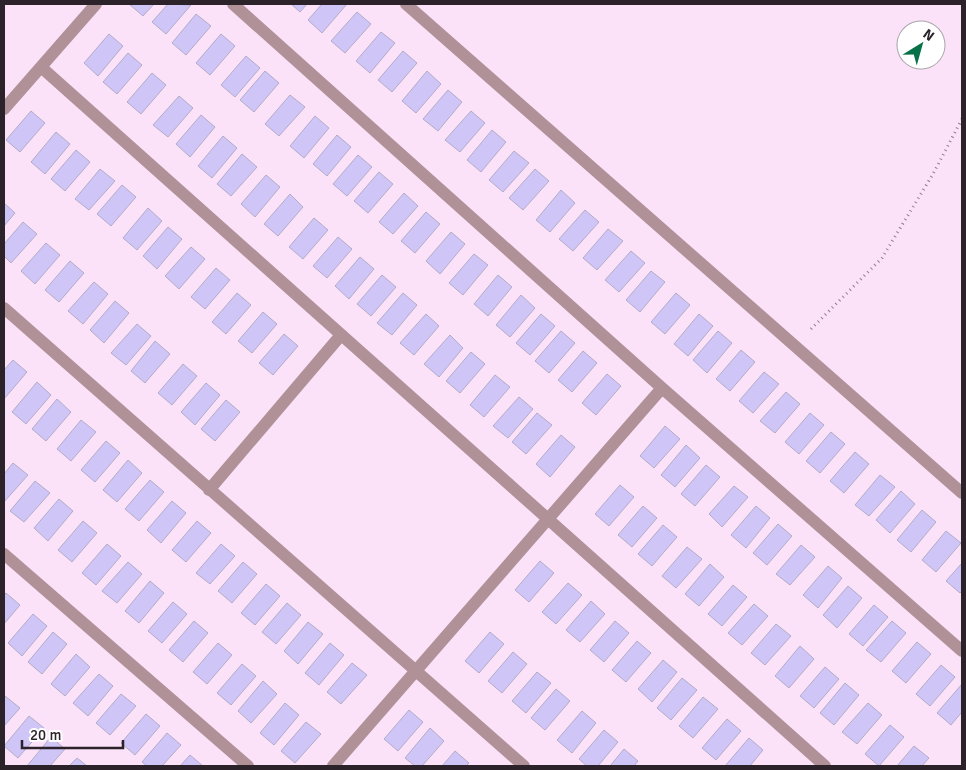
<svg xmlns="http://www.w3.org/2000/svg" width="966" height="770" font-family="Signika,sans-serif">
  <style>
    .building { fill: #cfc5f6; stroke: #b2acc8 }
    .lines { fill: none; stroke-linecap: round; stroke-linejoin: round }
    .path { stroke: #907f8e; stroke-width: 3; stroke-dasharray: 1 4; stroke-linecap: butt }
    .minor { stroke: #b09198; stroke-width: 12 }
  </style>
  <rect width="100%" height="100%" fill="#fbe2f9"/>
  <path class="building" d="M 129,4 L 154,4 L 143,16 Z
    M 168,4 L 191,5 L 166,34 L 152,22 Z
    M 291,4 L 307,4 L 300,12 Z
    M 322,4 L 347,4 L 322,33 L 308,20 Z
    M 357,12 L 371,24 L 345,53 L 331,41 Z
    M 196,14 L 211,26 L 186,55 L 172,43 Z
    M 381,32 L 395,43 L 370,73 L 356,61 Z
    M 109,34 L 123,46 L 98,76 L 84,63 Z
    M 221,34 L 235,46 L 210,75 L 196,63 Z
    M 403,51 L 417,63 L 392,92 L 378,80 Z
    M 128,53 L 142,65 L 117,94 L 103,82 Z
    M 246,56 L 260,68 L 235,97 L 221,85 Z
    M 265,71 L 279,83 L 254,112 L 240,100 Z
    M 427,71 L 441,84 L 416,113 L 402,101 Z
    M 152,73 L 166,85 L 141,114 L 127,102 Z
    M 448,90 L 462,102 L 438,131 L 423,119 Z
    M 290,95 L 305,107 L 279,136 L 265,124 Z
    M 179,96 L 193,108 L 168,137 L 153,125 Z
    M 31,111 L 45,123 L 20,152 L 6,140 Z
    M 471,111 L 485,123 L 460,152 L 445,140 Z
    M 201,115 L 215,127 L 190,157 L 176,144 Z
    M 315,116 L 329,128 L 304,158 L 290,146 Z
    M 492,130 L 506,142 L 481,172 L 467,160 Z
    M 56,132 L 70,144 L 45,174 L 31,162 Z
    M 337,135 L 351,147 L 327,176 L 313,164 Z
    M 223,136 L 237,148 L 212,178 L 198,166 Z
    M 76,150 L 90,162 L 65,191 L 51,179 Z
    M 514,151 L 529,163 L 503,192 L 489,180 Z
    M 242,154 L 257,167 L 231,196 L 217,184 Z
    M 358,155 L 372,167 L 347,196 L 333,184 Z
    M 100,169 L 115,181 L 89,210 L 75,199 Z
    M 535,169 L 549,181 L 523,210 L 509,198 Z
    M 379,172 L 393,184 L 368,213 L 354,201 Z
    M 266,175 L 280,187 L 255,217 L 241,204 Z
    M 122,185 L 136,197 L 111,226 L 97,214 Z
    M 561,190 L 575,203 L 550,232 L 536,220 Z
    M 404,193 L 418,206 L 393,234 L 379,222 Z
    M 290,194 L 303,207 L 278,236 L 264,224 Z
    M 4,203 L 15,213 L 4,226 Z
    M 148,208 L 162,221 L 137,250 L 123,238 Z
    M 585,210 L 599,222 L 573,251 L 559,239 Z
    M 426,212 L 440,224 L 415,253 L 401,241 Z
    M 314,218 L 328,230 L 303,259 L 289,247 Z
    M 23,222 L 37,234 L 11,263 L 4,256 L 4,244 Z
    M 168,227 L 182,239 L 157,269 L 143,256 Z
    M 608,229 L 623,241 L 597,270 L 583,258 Z
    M 451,232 L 465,244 L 440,274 L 426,261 Z
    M 338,237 L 352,249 L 327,278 L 313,266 Z
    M 46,243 L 60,255 L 35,284 L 21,271 Z
    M 191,247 L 205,259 L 179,289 L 165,276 Z
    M 631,251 L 645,263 L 619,292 L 605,280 Z
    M 474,254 L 488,265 L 463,295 L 449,283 Z
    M 360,257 L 374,269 L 349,299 L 335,286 Z
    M 70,261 L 84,273 L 59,302 L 45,290 Z
    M 216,268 L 230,280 L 205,309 L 191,297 Z
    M 651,271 L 665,282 L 640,312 L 626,300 Z
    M 382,275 L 396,287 L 371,316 L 357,304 Z
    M 498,275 L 512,287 L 488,316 L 474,304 Z
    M 94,282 L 108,294 L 83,324 L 68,311 Z
    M 237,293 L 251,305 L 226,334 L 212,322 Z
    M 403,293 L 417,305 L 392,335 L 377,323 Z
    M 676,293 L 690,305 L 665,334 L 651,322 Z
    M 521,295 L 535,308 L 510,337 L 496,325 Z
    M 115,301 L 129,313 L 104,343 L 90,330 Z
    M 263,312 L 277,324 L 252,353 L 238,341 Z
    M 426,314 L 439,326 L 414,355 L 400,343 Z
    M 541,314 L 555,326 L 530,355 L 516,343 Z
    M 699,314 L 713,326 L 688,356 L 674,344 Z
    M 137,324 L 151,336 L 126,365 L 111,353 Z
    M 561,331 L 575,343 L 549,373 L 535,361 Z
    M 718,331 L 732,343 L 707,373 L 693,360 Z
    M 284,334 L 298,346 L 273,375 L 259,363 Z
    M 450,335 L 463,348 L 439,377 L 424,364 Z
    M 155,341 L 170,354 L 145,383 L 131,371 Z
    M 741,350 L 755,362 L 730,391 L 716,379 Z
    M 583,351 L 597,363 L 572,392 L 558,380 Z
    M 471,352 L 485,364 L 460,393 L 446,381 Z
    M 13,360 L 27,372 L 4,399 L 4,370 Z
    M 183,364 L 197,376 L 172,405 L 158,393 Z
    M 764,372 L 779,384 L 753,413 L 739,401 Z
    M 607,374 L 621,386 L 596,415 L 582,403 Z
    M 495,375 L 510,387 L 484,417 L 470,405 Z
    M 37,382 L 51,395 L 26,424 L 12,412 Z
    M 206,383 L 220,395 L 195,425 L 181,412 Z
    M 786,392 L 800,404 L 775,433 L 760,421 Z
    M 519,397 L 533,409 L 508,438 L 493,426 Z
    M 57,399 L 71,412 L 46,441 L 32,429 Z
    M 226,400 L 240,412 L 215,441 L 201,429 Z
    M 537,413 L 552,425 L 526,454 L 512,442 Z
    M 810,413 L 824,425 L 799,454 L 785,442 Z
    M 81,420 L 96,432 L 71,461 L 57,449 Z
    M 665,426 L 680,439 L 654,468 L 640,456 Z
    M 831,432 L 845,444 L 820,473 L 806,461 Z
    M 561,435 L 575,447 L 550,477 L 536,464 Z
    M 106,441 L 120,453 L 95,482 L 81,470 Z
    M 686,445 L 700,458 L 675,487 L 661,475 Z
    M 855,452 L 869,464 L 844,493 L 830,481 Z
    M 128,460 L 142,473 L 117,502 L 103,490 Z
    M 13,463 L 28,475 L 4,502 L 4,474 Z
    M 706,465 L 720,477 L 695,506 L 681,494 Z
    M 880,475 L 895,487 L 869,516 L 855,505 Z
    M 150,480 L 164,492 L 139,521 L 125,509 Z
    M 35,481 L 50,493 L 24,522 L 10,511 Z
    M 620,485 L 634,497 L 609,526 L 595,514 Z
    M 734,486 L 748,497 L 722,527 L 709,514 Z
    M 901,491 L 915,504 L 890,533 L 876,520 Z
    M 59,499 L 73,511 L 48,541 L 34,528 Z
    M 172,501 L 186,513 L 161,543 L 147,530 Z
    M 643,506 L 657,518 L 632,547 L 618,535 Z
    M 756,506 L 770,518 L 746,548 L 731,535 Z
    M 922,510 L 936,522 L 911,552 L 897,540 Z
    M 83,521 L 97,533 L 72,562 L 58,550 Z
    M 197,521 L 211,533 L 186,562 L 172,550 Z
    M 778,524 L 792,536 L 767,565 L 753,553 Z
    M 663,525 L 677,537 L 652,566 L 638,554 Z
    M 946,531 L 961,543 L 936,572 L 922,560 Z
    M 107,544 L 121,556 L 96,585 L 82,573 Z
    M 221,544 L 235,556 L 210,584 L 196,573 Z
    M 801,545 L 815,557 L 790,585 L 776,574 Z
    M 687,547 L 702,559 L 676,588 L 662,576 Z
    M 540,561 L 554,573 L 529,602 L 515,590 Z
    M 128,562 L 142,574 L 117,603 L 102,591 Z
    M 243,562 L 257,574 L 232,603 L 218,591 Z
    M 962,563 L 962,591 L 960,593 L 946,581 Z
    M 710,564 L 724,577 L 699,606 L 685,594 Z
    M 828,566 L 842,578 L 818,608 L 803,595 Z
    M 150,581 L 164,593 L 139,623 L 125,611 Z
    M 568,583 L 582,595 L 556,624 L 542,612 Z
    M 266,584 L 280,596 L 255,625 L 241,613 Z
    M 733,585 L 747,597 L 722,626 L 708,614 Z
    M 848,586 L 862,598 L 837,628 L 823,615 Z
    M 6,593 L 20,605 L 4,624 L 4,596 Z
    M 591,601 L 605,614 L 580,642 L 566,630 Z
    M 173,602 L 187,614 L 162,643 L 148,631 Z
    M 287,603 L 301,615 L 276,644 L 262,632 Z
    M 754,604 L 768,616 L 742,645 L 728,633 Z
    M 874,605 L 888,617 L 863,646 L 849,634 Z
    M 33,614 L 47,626 L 22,656 L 8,643 Z
    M 194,621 L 208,633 L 183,662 L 169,650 Z
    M 615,621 L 629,633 L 604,662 L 590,650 Z
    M 892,621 L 906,633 L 881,662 L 866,650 Z
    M 308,622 L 323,634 L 298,664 L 284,651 Z
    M 776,624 L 791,636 L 765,665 L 751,653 Z
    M 53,632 L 67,644 L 42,674 L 28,662 Z
    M 490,632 L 504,644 L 479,673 L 465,661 Z
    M 637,641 L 651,653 L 626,682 L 612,670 Z
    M 917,642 L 931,654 L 906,683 L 892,671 Z
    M 218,643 L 232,655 L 207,684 L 193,672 Z
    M 330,643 L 344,655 L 319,685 L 305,673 Z
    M 800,646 L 814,659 L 789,688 L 775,676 Z
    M 513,652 L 527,664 L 502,693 L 488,681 Z
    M 76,654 L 90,667 L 65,696 L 51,684 Z
    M 663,660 L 677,672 L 652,702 L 638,689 Z
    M 352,663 L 367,675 L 341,704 L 327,692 Z
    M 242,664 L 256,676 L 231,705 L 217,693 Z
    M 941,665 L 955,677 L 930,706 L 916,694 Z
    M 825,667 L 839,679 L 814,708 L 800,696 Z
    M 537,672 L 551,683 L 526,713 L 512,701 Z
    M 99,674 L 113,686 L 88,716 L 73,703 Z
    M 682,678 L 697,690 L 671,720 L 657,708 Z
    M 263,681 L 277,694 L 251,723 L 238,711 Z
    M 845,683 L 859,695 L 834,725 L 820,713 Z
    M 962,684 L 962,712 L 951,725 L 937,713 Z
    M 556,689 L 570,701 L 545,730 L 531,718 Z
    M 121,694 L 136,706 L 110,735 L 96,723 Z
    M 5,696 L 20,708 L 4,726 L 4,698 Z
    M 703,697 L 718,709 L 693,738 L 679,726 Z
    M 285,703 L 299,715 L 274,745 L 260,733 Z
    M 868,703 L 882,715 L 857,744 L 842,732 Z
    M 409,710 L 423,722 L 398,751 L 384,739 Z
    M 582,711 L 596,723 L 572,753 L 557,740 Z
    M 146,714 L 160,726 L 135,755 L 121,743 Z
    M 29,716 L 44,728 L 18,758 L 4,746 Z
    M 727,719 L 741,731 L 716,760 L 702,748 Z
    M 306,722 L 321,734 L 295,763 L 281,751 Z
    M 890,725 L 904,737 L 879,766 L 865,754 Z
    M 430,728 L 444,741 L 422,766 L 415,766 L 405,758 Z
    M 604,730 L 618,742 L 598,766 L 587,766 L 579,759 Z
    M 167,733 L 181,745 L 162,766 L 147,766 L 142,762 Z
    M 51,737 L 65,749 L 50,766 L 27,766 Z
    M 749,738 L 763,750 L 750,766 L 725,766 Z
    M 914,746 L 929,758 L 922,766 L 897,766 Z
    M 624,749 L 638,761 L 634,766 L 610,766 Z
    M 455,751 L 469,763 L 466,766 L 442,766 Z
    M 190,755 L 203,766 L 180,766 Z
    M 77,758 L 87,766 L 69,766 Z"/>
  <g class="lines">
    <path class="path" d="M 811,329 L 882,258 L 933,174 L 962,119"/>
    <path class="minor" d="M 233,4 L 662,388 L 962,651
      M 406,4 L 962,493
      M 41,67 L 825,766
      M 4,109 L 96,4
      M 4,308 L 524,766
      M 209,490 L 341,335
      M 4,554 L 248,766
      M 333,766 L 662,388"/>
  </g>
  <rect width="966" height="770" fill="none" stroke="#2b222a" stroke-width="10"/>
  <g transform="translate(921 45) rotate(37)"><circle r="24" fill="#ffffff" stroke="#aaa7aa"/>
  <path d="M0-4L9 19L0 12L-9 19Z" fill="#077148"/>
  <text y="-8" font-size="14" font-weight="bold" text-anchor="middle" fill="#2b222a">N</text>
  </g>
  <path d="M22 740v8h101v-8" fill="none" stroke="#2b222a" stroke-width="2.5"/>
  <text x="30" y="740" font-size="15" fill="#2b222a" stroke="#ffffff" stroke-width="4" paint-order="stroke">20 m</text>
</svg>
